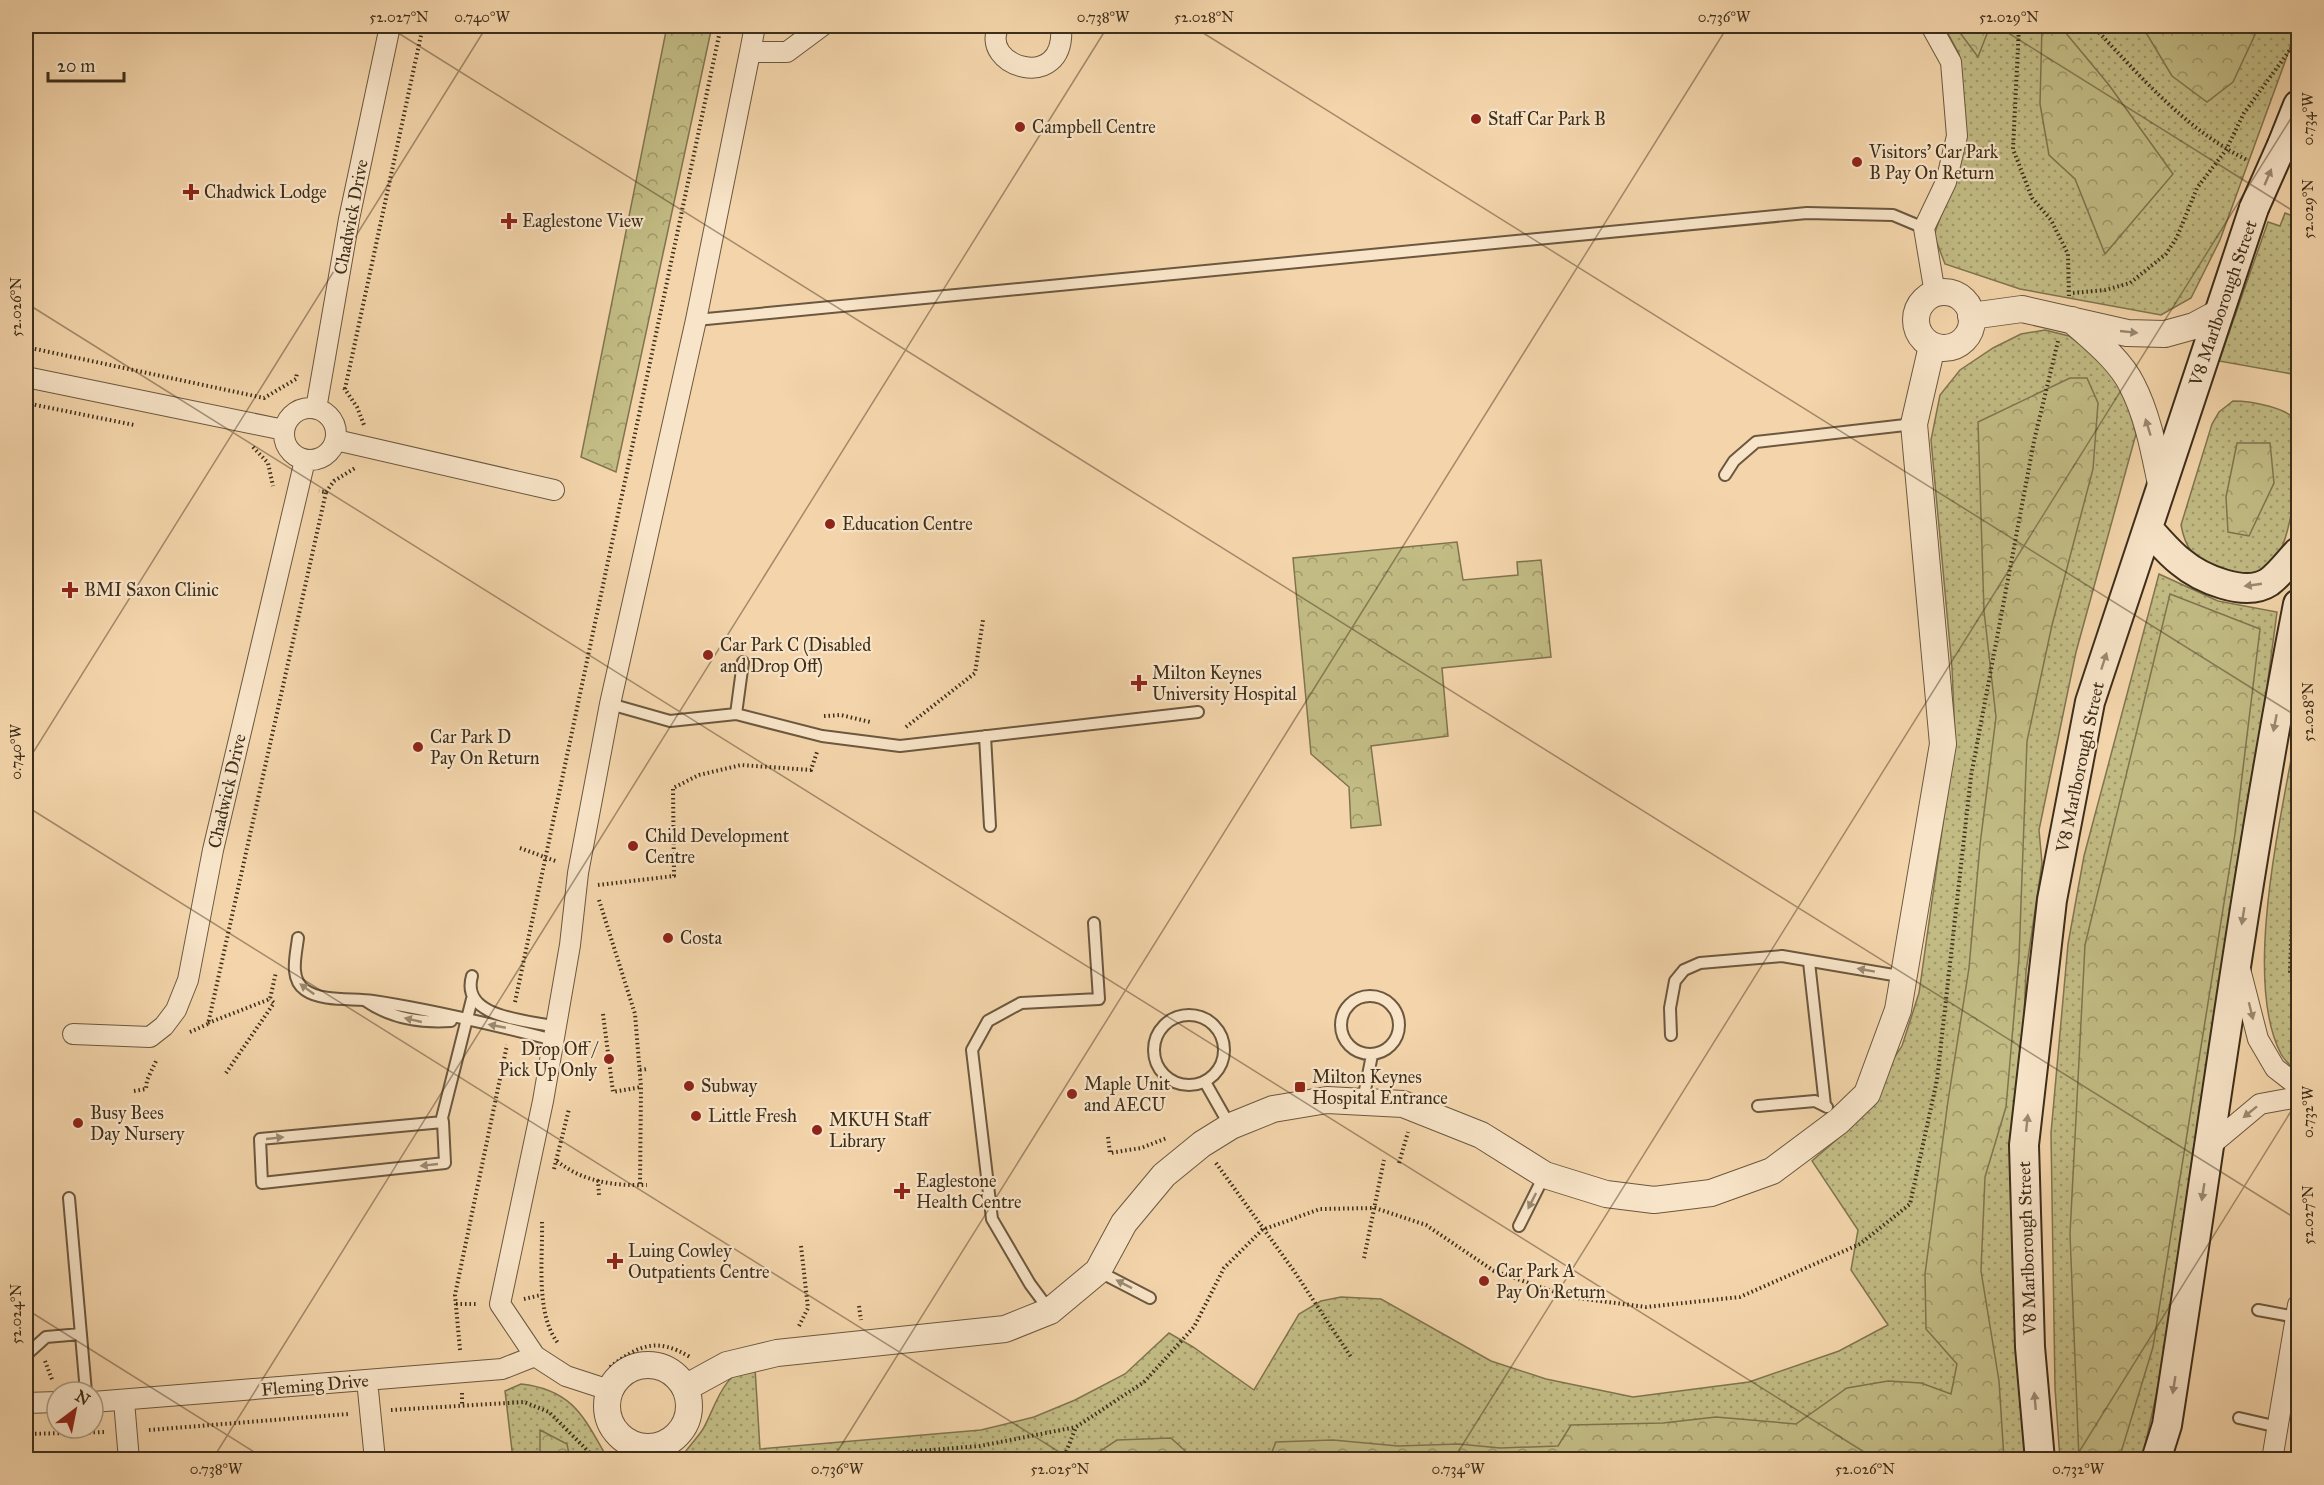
<svg xmlns="http://www.w3.org/2000/svg" width="2324" height="1485" font-family="'IM FELL Great Primer',serif">
  <style>
    .grass { fill: url(#grass-dots); stroke: #80744f; stroke-width: 1.5 }
    .forest { fill: url(#forest-crowns); stroke: #80744f; stroke-width: 1.5 }
    .lines { fill: none; stroke-linecap: round; stroke-linejoin: round }
    .service-casing { stroke: #6b583e; stroke-width: 14 }
    .minor-casing { stroke: #6b583e; stroke-width: 22 }
    .tertiary-casing { stroke: #6b583e; stroke-width: 28 }
    .secondary-casing { stroke: #3d2e1a; stroke-width: 32 }
    .path { stroke: #3d2e1a; stroke-width: 4; stroke-dasharray: 1.5 3; stroke-linecap: butt }
    .service { stroke: #f8e4c8; stroke-width: 10 }
    .minor { stroke: #f8e4c8; stroke-width: 20 }
    .tertiary { stroke: #f8e4c8; stroke-width: 26 }
    .secondary { stroke: #f8e4c8; stroke-width: 28 }
    .secondary-bridge-casing { stroke: #3d2e1a; stroke-width: 32; stroke-linecap: butt }
    .secondary-bridge { stroke: #f8e4c8; stroke-width: 28 }
    .oneway { fill: #9a8971 }
    .ticks { fill: none; stroke: #3d2e1a; stroke-width: 1.5; stroke-opacity: 0.45 }
    .poi-dot { fill: #8f2418; stroke: #f8e4c8; stroke-width: 2 }
    .labels { text-anchor: middle; dominant-baseline: central; stroke-width: 4.5; stroke-linejoin: round; paint-order: stroke }
    .poi-label { font-size: 18px; fill: #3d2e1a; stroke: #f8e4c8; text-anchor: start }
    .street-label { font-size: 18px; fill: #3d2e1a; stroke: #f8e4c8 }
    .neatline { fill: none; stroke: #3d2e1a; stroke-width: 2 }
    .ticks-label { font-size: 15px; text-anchor: middle; fill: #3d2e1a }
  </style>
  <defs>
    <pattern id="grass-dots" width="8" height="8" patternUnits="userSpaceOnUse" patternTransform="scale(1.5)"><rect width="8" height="8" fill="#c2bb84"/><path d="M2 2h.1M6 6h.1" fill="none" stroke="#9f986b" stroke-width="1.8" stroke-linecap="round"/></pattern>
    <pattern id="forest-crowns" width="20" height="18" patternUnits="userSpaceOnUse" patternTransform="scale(1.5)"><rect width="20" height="18" fill="#c2bb84"/><path d="M2 6a3 3 0 1 1 6 0M12 15a3 3 0 1 1 6 0" fill="none" stroke="#9f986b"/></pattern>
  </defs>
  <rect width="100%" height="100%" fill="#f4d5ab"/>
  <filter id="stains"><feTurbulence type="fractalNoise" baseFrequency=".00333" numOctaves="4"/><feColorMatrix values="0 0 0 0 .2 0 0 0 0 .09 0 0 0 0 .02 0 0 0 .5 -.17"/></filter>
  <radialGradient id="worn" r=".72"><stop offset=".6" stop-color="#630" stop-opacity="0"/><stop offset="1" stop-color="#630" stop-opacity=".3"/></radialGradient>
  <path class="grass" d="M 1944,26 L 2298,26 L 2220,240 L 2191,298 L 2161,315 L 2020,289 L 1945,264 L 1934,235 L 1960,163 L 1959,54 Z
    M 2285,213 L 2298,218 L 2298,375 L 2219,361 L 2268,222 L 2280,226 Z
    M 2045,330 L 2069,336 L 2108,365 L 2125,394 L 2136,434 L 2076,652 L 2039,830 L 2042,863 L 2026,972 L 2017,1185 L 2025,1459 L 680,1460 C 686,1449 696,1440 703,1429 C 715,1409 723,1368 755,1368 L 760,1449 L 981,1430 L 1034,1417 L 1075,1400 L 1125,1374 L 1169,1333 L 1193,1347 L 1254,1390 L 1299,1314 L 1321,1301 L 1341,1297 L 1381,1299 L 1491,1361 L 1546,1379 L 1633,1397 L 1749,1382 L 1839,1351 L 1888,1325 L 1851,1270 L 1858,1230 L 1812,1161 L 1843,1134 L 1902,1046 L 1919,993 L 1955,738 L 1952,668 L 1931,440 L 1940,395 L 1960,370 L 1993,348 L 2021,334 Z
    M 2233,401 C 2248,401 2293,407 2298,425 C 2305,446 2291,526 2282,547 C 2279,554 2265,571 2258,574 C 2242,582 2230,575 2216,568 C 2193,556 2186,551 2181,525 L 2212,424 L 2219,412 Z
    M 2159,574 L 2218,601 L 2277,612 L 2244,859 L 2160,1378 L 2142,1459 L 2060,1460 L 2055,1388 L 2051,1133 L 2068,944 L 2084,856 Z
    M 2298,721 L 2298,1074 C 2293,1068 2285,1061 2281,1054 C 2241,977 2284,806 2298,721 Z
    M 521,1384 C 574,1390 584,1418 608,1459 L 513,1459 L 505,1391 Z"/>
  <path class="forest" d="M 667,26 L 712,26 L 616,472 L 581,457 Z
    M 1955,26 L 1990,26 L 1978,57 Z
    M 2042,26 L 2060,26 L 2109,85 L 2173,174 L 2105,254 L 2075,179 L 2049,155 L 2040,104 Z
    M 2142,26 L 2259,26 L 2233,82 L 2207,102 L 2172,76 Z
    M 2070,378 L 2087,378 L 2098,403 L 2093,469 L 2052,625 L 2027,741 L 2019,958 L 2006,1107 L 1985,1177 L 1981,1271 L 1999,1381 L 2004,1459 L 1269,1459 L 1276,1442 L 1333,1440 L 1398,1446 L 1459,1444 L 1500,1448 L 1558,1446 L 1571,1425 L 1663,1423 L 1716,1417 L 1796,1424 L 1847,1388 L 1888,1381 L 1921,1383 L 1951,1394 L 1957,1364 L 1926,1329 L 1925,1274 L 1948,1101 L 1969,968 L 1980,845 L 1996,717 L 1984,611 L 1978,422 Z
    M 2237,443 L 2270,443 L 2274,483 L 2249,536 L 2228,532 L 2226,497 Z
    M 1457,542 L 1463,580 L 1518,575 L 1517,562 L 1541,560 L 1551,657 L 1442,668 L 1448,736 L 1371,746 L 1381,825 L 1351,828 L 1349,787 L 1311,754 L 1293,558 Z
    M 2170,594 L 2260,629 L 2235,834 L 2153,1347 L 2119,1459 L 2079,1459 L 2070,1234 L 2085,945 Z
    M 540,1430 L 567,1444 L 570,1459 L 540,1459 Z
    M 1171,1438 L 1194,1459 L 1088,1459 L 1117,1440 Z"/>
  <g class="lines">
    <g class="service-casing">
      <path id="service" d="M 696,320 L 1807,213 L 1893,215 L 1924,228
        M 1725,475 L 1734,461 L 1756,442 L 1914,424
        M 610,704 L 670,721 L 736,714 L 822,736 L 900,746 L 1198,712
        M 736,714 L 743,662
        M 985,736 L 990,826
        M 298,938 C 296,955 289,979 305,990 C 322,1002 353,998 373,1001 C 433,1010 495,1025 554,1040
        M 1809,962 L 1825,1105
        M 472,976 C 460,1018 527,1020 556,1027
        M1341 1025a29 29 0 1 1 58 0a29 29 0 1 1-58 0Z
        M 366,1001 C 392,1019 421,1023 451,1021
        M1154 1050a35 35 0 1 1 70 0a35 35 0 1 1-70 0Z
        M 1671,1035 L 1670,1008 L 1675,981 L 1684,970 L 1700,963 L 1782,956 L 1905,977
        M 1205,1082 L 1230,1126
        M 1363,1100 L 1372,1055
        M 1758,1106 L 1815,1101 L 1827,1107
        M 443,1122 L 260,1139 L 262,1183 L 445,1163 L 443,1122 L 442,1118 L 472,999
        M 69,1198 L 86,1392
        M 1519,1226 L 1544,1176
        M 1098,1271 L 1150,1298
        M 2258,1310 L 2296,1317
        M 1050,1311 L 1030,1284 L 992,1219 L 972,1050 L 988,1021 L 1021,1003 L 1099,999 L 1094,923
        M 26,1355 L 46,1337 L 81,1334
        M 2239,1418 L 2278,1427"/>
    </g>
    <g class="minor-casing">
      <path id="minor" d="M 999,26 C 977,66 1067,95 1061,26
        M 1931,26 L 1951,62 L 1957,136 L 1946,182 L 1924,228 L 1935,294
        M 750,52 L 755,26
        M 26,377 L 284,430
        M284 434a26 26 0 1 1 52 0a26 26 0 1 1-52 0Z
        M 316,409 L 349,219 L 390,26
        M 336,440 L 554,490
        M 2240,969 L 2258,1039 L 2275,1068 L 2298,1086
        M 73,1034 L 150,1037 L 164,1026 L 176,1010 L 188,980 L 213,850 L 305,460
        M 2211,1145 L 2260,1104 L 2298,1097
        M 367,1380 L 375,1460
        M 609,1390 L 566,1376 L 535,1356 L 500,1304 L 543,1101 L 570,945 L 578,873 L 610,704 L 696,320 L 750,52 L 787,52 L 822,26
        M 124,1401 L 129,1460
        M 93,1402 L 502,1369 L 535,1356
        M 26,1403 L 57,1402
        M 2272,1460 L 2298,1305"/>
    </g>
    <g class="tertiary-casing">
      <path id="tertiary" d="M1916 320a28 28 0 1 1 56 0a28 28 0 1 1-56 0Z
        M 1971,316 L 2022,309 L 2127,333 L 2165,334 L 2194,326 L 2220,312
        M 2072,320 C 2093,339 2120,360 2132,385 C 2148,416 2154,451 2161,484
        M607 1406a41 41 0 1 1 82 0a41 41 0 1 1-82 0Z
        M 685,1388 L 727,1365 L 777,1353 L 1005,1329 L 1050,1311 L 1098,1271 L 1124,1223 L 1164,1175 L 1202,1144 L 1231,1126 L 1273,1109 L 1327,1100 L 1403,1104 L 1481,1135 L 1545,1175 L 1606,1194 L 1654,1200 L 1711,1193 L 1772,1171 L 1839,1121 L 1867,1094 L 1898,1010 L 1943,744 L 1914,424 L 1932,346"/>
    </g>
    <g class="secondary-casing">
      <path id="secondary" d="M 2282,145 L 2298,105
        M 2148,529 C 2159,540 2169,553 2181,562 C 2200,578 2245,598 2269,582 C 2280,574 2289,561 2298,552
        M 2040,1460 L 2030,1347 L 2024,1145 L 2052,900 L 2090,702 L 2254,208
        M 2156,1460 L 2167,1425 C 2210,1151 2245,876 2298,604"/>
    </g>
    <path class="path" d="M 2019,26 L 2013,149 L 2032,198 L 2051,220 L 2068,254 L 2069,296
      M 2093,26 C 2140,76 2185,129 2247,160
      M 2073,293 L 2105,290 L 2130,283 L 2166,254 L 2177,237 L 2197,188 L 2226,150 L 2244,113 L 2292,47 L 2298,34
      M 26,347 L 264,398 L 296,379 L 297,373
      M 344,388 L 357,407 L 364,425
      M 345,389 L 423,26
      M 26,403 L 134,425
      M 253,447 L 268,463 L 273,486
      M 326,492 L 334,481 L 355,468
      M 824,716 L 841,715 L 870,722
      M 906,727 L 975,673 L 983,620
      M 520,848 L 558,862
      M 598,885 L 674,876 L 673,788 L 699,775 L 741,765 L 811,770 L 817,752
      M 2298,886 L 2292,920 L 2290,971 L 2298,994
      M 599,900 L 635,1014 L 641,1087 L 640,1186
      M 515,1002 L 721,26
      M 603,1014 L 613,1092 L 641,1087
      M 208,1023 L 270,999 L 276,972
      M 190,1032 L 208,1024 L 326,492 L 319,491
      M 640,1070 L 647,1069
      M 226,1073 L 274,1003 L 270,999
      M 134,1091 L 146,1089 L 147,1080 L 157,1059
      M 1108,1137 L 1110,1153 L 1141,1148 L 1167,1138
      M 557,1161 C 583,1182 614,1186 647,1185
      M 1216,1163 L 1294,1271 L 1351,1357
      M 1399,1163 L 1408,1132
      M 554,1169 L 569,1109
      M 598,1180 L 599,1195
      M 542,1222 C 543,1258 535,1314 558,1343
      M 1364,1258 L 1384,1160
      M 524,1299 L 541,1295
      M 456,1304 L 478,1304
      M 859,1306 L 861,1320
      M 799,1326 L 808,1308 L 801,1246
      M 460,1350 L 455,1295 L 507,1045
      M 45,1361 L 53,1382
      M 610,1367 C 639,1345 657,1337 690,1357
      M 462,1393 L 462,1404
      M 391,1410 L 524,1402 L 549,1412 L 597,1460
      M 149,1430 L 348,1414
      M 26,1434 L 106,1432
      M 813,1460 L 980,1446 L 1076,1427
      M 1063,1460 L 1076,1427 L 1144,1382 L 1194,1327 L 1224,1268 L 1262,1230 L 1320,1209 L 1375,1208 L 1426,1225 L 1494,1271 L 1569,1297 L 1646,1307 L 1740,1297 L 1860,1244 L 1910,1204 L 1937,1080 L 1971,776 L 2034,441 L 2058,341"/>
    <use href="#service" class="service"/>
    <use href="#minor" class="minor"/>
    <use href="#tertiary" class="tertiary"/>
    <use href="#secondary" class="secondary"/>
    <g class="secondary-bridge-casing">
      <path id="secondary-bridge" d="M 2254,208 L 2282,145"/>
    </g>
    <use href="#secondary-bridge" class="secondary-bridge"/>
  </g>
  <defs><path id="oneway-solid" d="M-6-.8H1V-3.2L6.5 0L1 3.2V.8H-6Z" transform="scale(1.5)"/></defs>
  <g class="oneway">
    <use href="#oneway-solid" transform="translate(2268 177) rotate(-67)"/>
    <use href="#oneway-solid" transform="translate(2129 332) rotate(6)"/>
    <use href="#oneway-solid" transform="translate(2148 427) rotate(-107)"/>
    <use href="#oneway-solid" transform="translate(2253 585) rotate(172)"/>
    <use href="#oneway-solid" transform="translate(2104 661) rotate(-72)"/>
    <use href="#oneway-solid" transform="translate(2275 723) rotate(101)"/>
    <use href="#oneway-solid" transform="translate(2243 916) rotate(99)"/>
    <use href="#oneway-solid" transform="translate(1866 970) rotate(-170)"/>
    <use href="#oneway-solid" transform="translate(307 989) rotate(-144)"/>
    <use href="#oneway-solid" transform="translate(2251 1011) rotate(76)"/>
    <use href="#oneway-solid" transform="translate(413 1020) rotate(-167)"/>
    <use href="#oneway-solid" transform="translate(497 1026) rotate(-169)"/>
    <use href="#oneway-solid" transform="translate(2250 1112) rotate(141)"/>
    <use href="#oneway-solid" transform="translate(2027 1123) rotate(-84)"/>
    <use href="#oneway-solid" transform="translate(275 1138) rotate(-6)"/>
    <use href="#oneway-solid" transform="translate(429 1165) rotate(174)"/>
    <use href="#oneway-solid" transform="translate(2203 1192) rotate(99)"/>
    <use href="#oneway-solid" transform="translate(1532 1201) rotate(117)"/>
    <use href="#oneway-solid" transform="translate(1124 1284) rotate(-153)"/>
    <use href="#oneway-solid" transform="translate(2174 1385) rotate(99)"/>
    <use href="#oneway-solid" transform="translate(2035 1401) rotate(-95)"/>
  </g>
  <path class="ticks" d="M 387,26 L 2298,1220M 1192,26 L 2298,717M 1997,26 L 2298,214M 26,303 L 1877,1460M 26,764 L 487,26M 26,806 L 1072,1460M 26,1309 L 267,1460M 212,1460 L 1108,26M 832,1460 L 1728,26M 1453,1460 L 2298,107M 2074,1460 L 2298,1100"/>
  <g class="poi-dot">
    <circle cx="1476" cy="119" r="6"/>
    <circle cx="1020" cy="127" r="6"/>
    <circle cx="1857" cy="162" r="6"/>
    <path d="M188 183h6v6h6v6h-6v6h-6v-6h-6v-6h6z"/>
    <path d="M506 212h6v6h6v6h-6v6h-6v-6h-6v-6h6z"/>
    <circle cx="830" cy="524" r="6"/>
    <path d="M67 581h6v6h6v6h-6v6h-6v-6h-6v-6h6z"/>
    <circle cx="708" cy="655" r="6"/>
    <path d="M1136 674h6v6h6v6h-6v6h-6v-6h-6v-6h6z"/>
    <circle cx="418" cy="747" r="6"/>
    <circle cx="633" cy="846" r="6"/>
    <circle cx="668" cy="938" r="6"/>
    <circle cx="609" cy="1059" r="6"/>
    <circle cx="689" cy="1086" r="6"/>
    <rect x="1294" y="1081" width="12" height="12" rx="3"/>
    <circle cx="1072" cy="1094" r="6"/>
    <circle cx="696" cy="1116" r="6"/>
    <circle cx="78" cy="1123" r="6"/>
    <circle cx="817" cy="1130" r="6"/>
    <path d="M899 1182h6v6h6v6h-6v6h-6v-6h-6v-6h6z"/>
    <path d="M612 1252h6v6h6v6h-6v6h-6v-6h-6v-6h6z"/>
    <circle cx="1484" cy="1281" r="6"/>
  </g>
  <g class="labels">
    <g class="poi-label">
      <text x="1488" y="119">Staff Car Park B</text>
      <text x="1032" y="127">Campbell Centre</text>
      <text x="1869" y="152">Visitors' Car Park<tspan x="1869" dy="21">B Pay On Return</tspan></text>
      <text x="204" y="192">Chadwick Lodge</text>
      <text x="522" y="221">Eaglestone View</text>
      <text x="842" y="524">Education Centre</text>
      <text x="84" y="590">BMI Saxon Clinic</text>
      <text x="720" y="645">Car Park C (Disabled<tspan x="720" dy="21">and Drop Off)</tspan></text>
      <text x="1152" y="673">Milton Keynes<tspan x="1152" dy="21">University Hospital</tspan></text>
      <text x="430" y="737">Car Park D<tspan x="430" dy="21">Pay On Return</tspan></text>
      <text x="645" y="836">Child Development<tspan x="645" dy="21">Centre</tspan></text>
      <text x="680" y="938">Costa</text>
      <text x="597" y="1049" text-anchor="end">Drop Off /<tspan x="597" dy="21">Pick Up Only</tspan></text>
      <text x="1312" y="1077">Milton Keynes<tspan x="1312" dy="21">Hospital Entrance</tspan></text>
      <text x="1084" y="1084">Maple Unit<tspan x="1084" dy="21">and AECU</tspan></text>
      <text x="701" y="1086">Subway</text>
      <text x="90" y="1113">Busy Bees<tspan x="90" dy="21">Day Nursery</tspan></text>
      <text x="708" y="1116">Little Fresh</text>
      <text x="829" y="1120">MKUH Staff<tspan x="829" dy="21">Library</tspan></text>
      <text x="916" y="1181">Eaglestone<tspan x="916" dy="21">Health Centre</tspan></text>
      <text x="628" y="1251">Luing Cowley<tspan x="628" dy="21">Outpatients Centre</tspan></text>
      <text x="1496" y="1271">Car Park A<tspan x="1496" dy="21">Pay On Return</tspan></text>
    </g>
    <g class="street-label">
      <text transform="translate(351 217) rotate(-79)">Chadwick Drive</text>
      <text transform="translate(2223 303) rotate(-71)">V8 Marlborough Street</text>
      <text transform="translate(2080 767) rotate(-78)">V8 Marlborough Street</text>
      <text transform="translate(227 791) rotate(-77)">Chadwick Drive</text>
      <text transform="translate(2027 1248) rotate(-92)">V8 Marlborough Street</text>
      <text transform="translate(315 1385) rotate(-5)">Fleming Drive</text>
    </g>
  </g>
  <rect width="2324" height="1485" fill="none" stroke="#f4d5ab" stroke-width="66"/>
  <g transform="translate(75 1410) rotate(32)"><circle r="28" fill="#f8e4c8" stroke="#ad9b82" stroke-width="1.5"/>
  <path d="M0-4.5L10 22L0 15L-10 22Z" fill="#8f2418"/>
  <text y="-9" font-size="16" font-weight="bold" text-anchor="middle" fill="#3d2e1a">N</text>
  </g>
  <path d="M48 72v9h76v-9" fill="none" stroke="#3d2e1a" stroke-width="3"/>
  <text x="57" y="72" font-size="18" fill="#3d2e1a" stroke="#f8e4c8" stroke-width="4.5" paint-order="stroke">20 m</text>
  <rect x="33" y="33" width="2258" height="1419" class="neatline"/>
  <g class="ticks-label">
    <text x="399" y="22">52.027°N</text>
    <text x="482" y="22">0.740°W</text>
    <text x="1103" y="22">0.738°W</text>
    <text x="1204" y="22">52.028°N</text>
    <text x="1724" y="22">0.736°W</text>
    <text x="2009" y="22">52.029°N</text>
    <text transform="translate(2308 119) rotate(-90)" y="5">0.734°W</text>
    <text transform="translate(2308 209) rotate(-90)" y="5">52.029°N</text>
    <text transform="translate(16 307) rotate(-90)" y="5">52.026°N</text>
    <text transform="translate(2308 712) rotate(-90)" y="5">52.028°N</text>
    <text transform="translate(16 752) rotate(-90)" y="5">0.740°W</text>
    <text transform="translate(2308 1112) rotate(-90)" y="5">0.732°W</text>
    <text transform="translate(2308 1215) rotate(-90)" y="5">52.027°N</text>
    <text transform="translate(16 1314) rotate(-90)" y="5">52.024°N</text>
    <text x="216" y="1474">0.738°W</text>
    <text x="837" y="1474">0.736°W</text>
    <text x="1060" y="1474">52.025°N</text>
    <text x="1458" y="1474">0.734°W</text>
    <text x="1865" y="1474">52.026°N</text>
    <text x="2078" y="1474">0.732°W</text>
  </g>
  <rect width="100%" height="100%" filter="url(#stains)"/>
  <rect width="100%" height="100%" fill="url(#worn)"/>
</svg>
